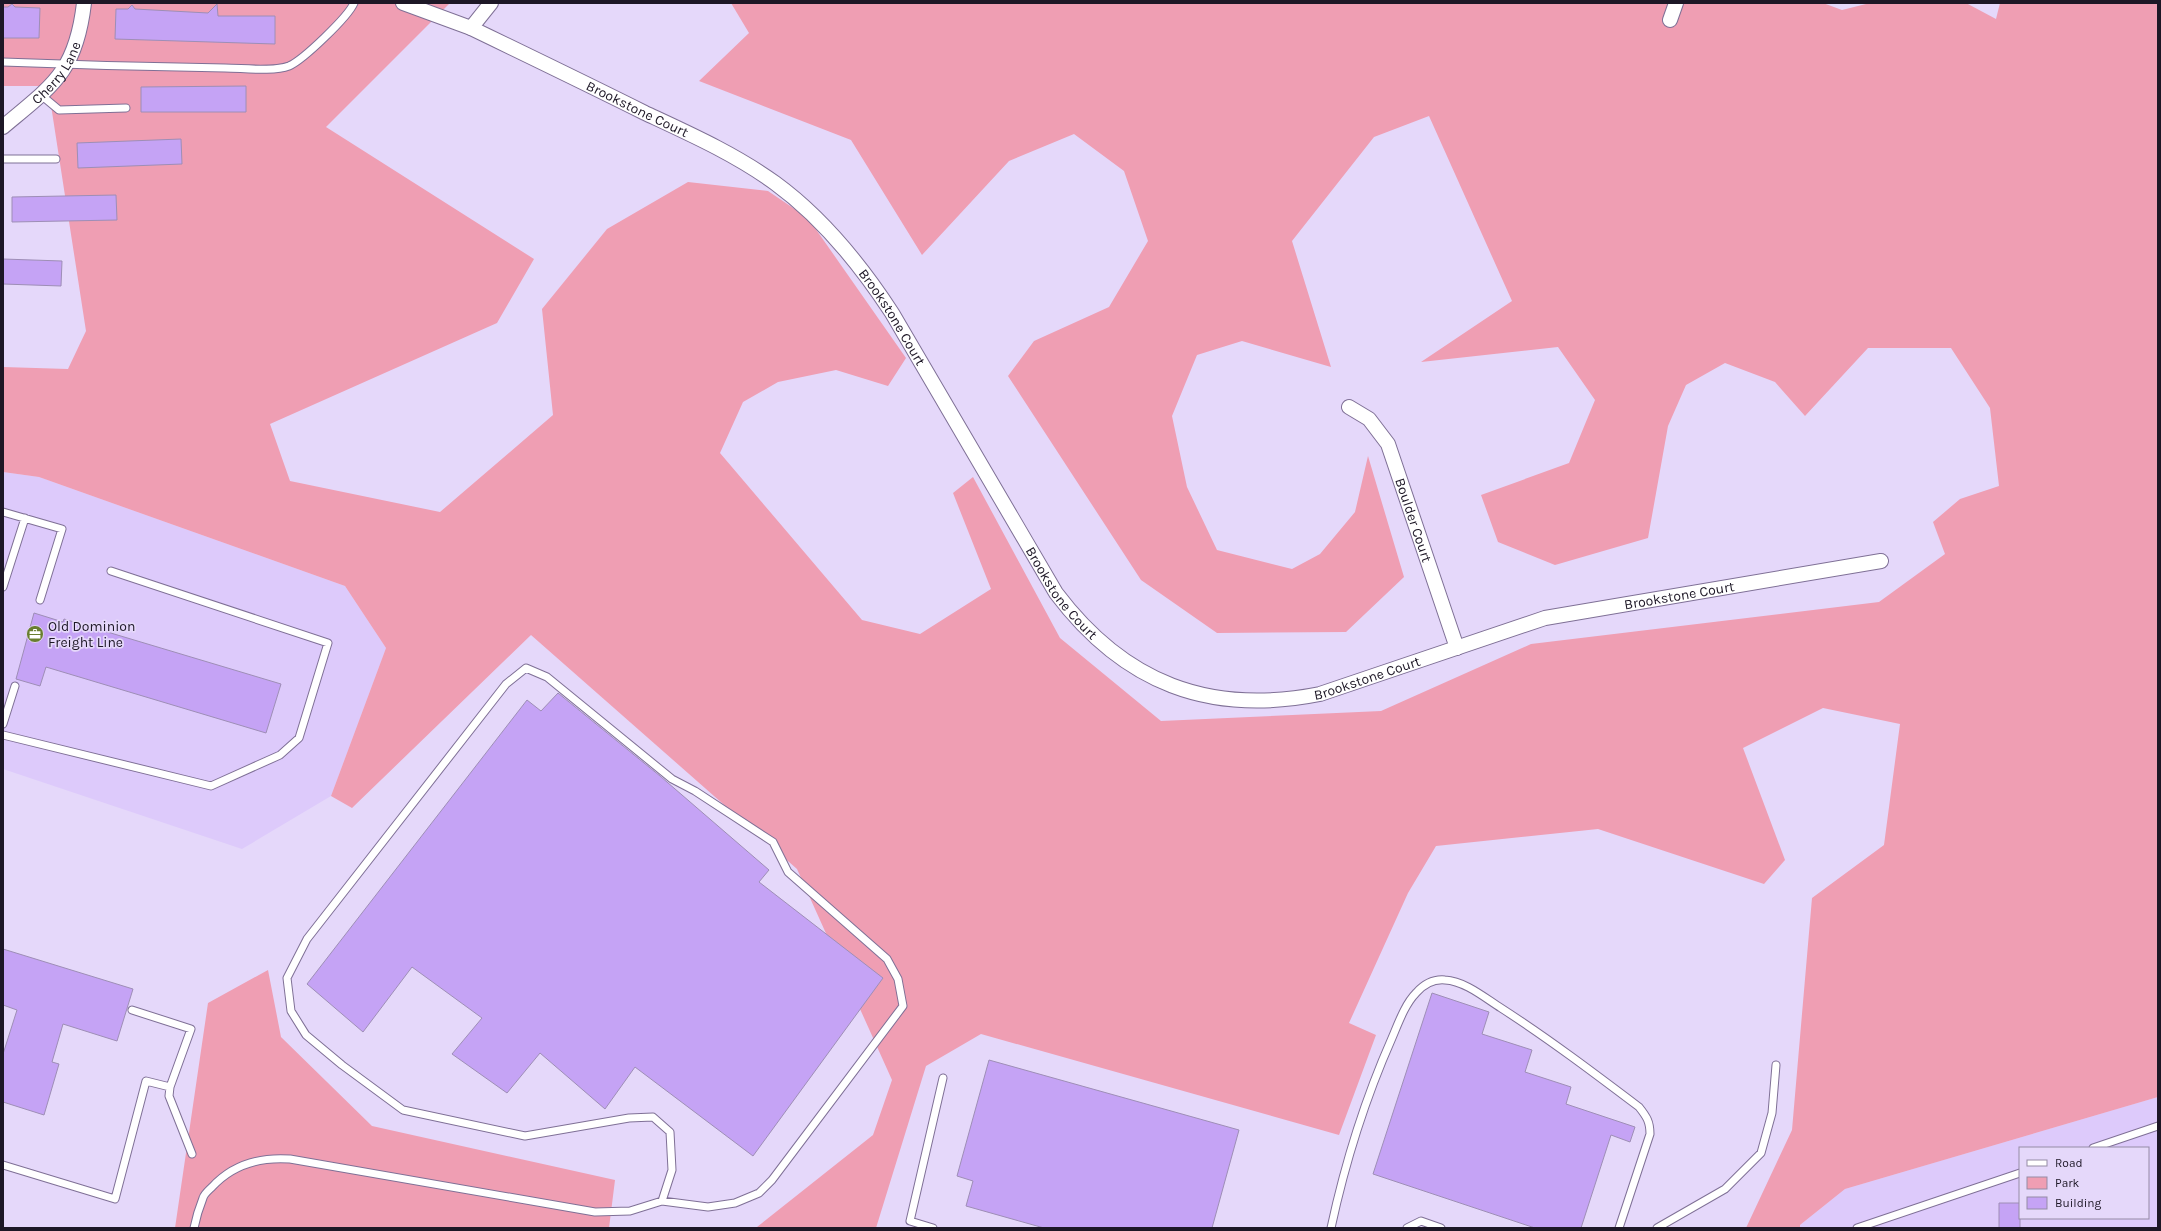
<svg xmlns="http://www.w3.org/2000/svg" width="2161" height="1231" font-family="Karla,sans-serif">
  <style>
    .built { fill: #ddcafb; fill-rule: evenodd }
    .green { fill: #ef9eb3 }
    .building { fill: #c5a3f5; stroke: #9e8eb6 }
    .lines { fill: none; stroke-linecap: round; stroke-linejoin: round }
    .lane-casing { stroke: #7f7096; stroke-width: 9 }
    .street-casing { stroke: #7f7096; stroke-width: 16 }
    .lane { stroke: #fff; stroke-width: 7 }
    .street { stroke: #fff; stroke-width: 14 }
    .labels { text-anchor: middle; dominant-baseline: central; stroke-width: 3.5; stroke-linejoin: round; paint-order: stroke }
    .street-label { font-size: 14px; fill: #1d1726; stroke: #e5d8fa }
    .poi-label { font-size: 14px; fill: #1d1726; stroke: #e5d8fa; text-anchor: start }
  </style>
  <rect width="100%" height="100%" fill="#e5d8fa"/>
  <path class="built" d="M 3,472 L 39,477 L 345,586 L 386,648 L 331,796 L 242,849 L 3,769 Z
    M 2158,1097 L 2158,1228 L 1800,1228 L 1800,1225 L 1845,1189 ZM 2020,1148 L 2148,1148 L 2148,1218 L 2020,1218 Z"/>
  <path class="green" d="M 3,3 L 450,3 L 326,127 L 534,259 L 497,323 L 270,424 L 290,481 L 440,512 L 553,415 L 542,309 L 607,229 L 688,182 L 768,191 L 808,218 L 906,358 L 888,386 L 836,370 L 778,382 L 743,402 L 720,453 L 862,620 L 920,634 L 991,589 L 953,493 L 973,477 L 1060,638 L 1161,721 L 1381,711 L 1531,644 L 1879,602 L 1945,554 L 1933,522 L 1960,499 L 1999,486 L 1990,408 L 1951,348 L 1868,348 L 1805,416 L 1775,382 L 1725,363 L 1686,385 L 1668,426 L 1648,538 L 1555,565 L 1498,542 L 1481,495 L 1569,463 L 1595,400 L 1558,347 L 1421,362 L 1512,301 L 1429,116 L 1374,137 L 1292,241 L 1331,367 L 1242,341 L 1197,355 L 1172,416 L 1187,487 L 1217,550 L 1292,569 L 1320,554 L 1355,512 L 1368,456 L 1404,577 L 1346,632 L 1217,633 L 1141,580 L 1008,376 L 1034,341 L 1109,307 L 1148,241 L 1124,171 L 1074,134 L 1009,161 L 922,255 L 851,140 L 699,81 L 749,33 L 731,3 L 1823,3 L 1842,10 L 1870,3 L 1966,3 L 1996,19 L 2000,3 L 2158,3 L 2158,1097 L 1845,1189 L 1800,1225 L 1800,1228 L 1746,1228 L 1792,1130 L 1812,898 L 1884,845 L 1900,724 L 1823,708 L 1743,748 L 1785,860 L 1764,884 L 1598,829 L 1436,846 L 1408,893 L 1349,1023 L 1376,1035 L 1339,1135 L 981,1034 L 926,1066 L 876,1228 L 708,1228 L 757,1227 L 873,1135 L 892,1080 L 797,869 L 531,635 L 352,808 L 331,796 L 386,648 L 345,586 L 39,477 L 3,472 L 3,367 L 68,369 L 86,331 L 48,86 L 3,86 Z
    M 268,970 L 281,1037 L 372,1126 L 615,1180 L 609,1228 L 175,1228 L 208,1003 Z"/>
  <path class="building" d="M 12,4 L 15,7 L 40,8 L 39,38 L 3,38 L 3,7 L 8,7 Z
    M 217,4 L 218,16 L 275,16 L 275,44 L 115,39 L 116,9 L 128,9 L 132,5 L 135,9 L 208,13 Z
    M 246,86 L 246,112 L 141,112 L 141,87 Z
    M 181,139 L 182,164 L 78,168 L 77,143 Z
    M 116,195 L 117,220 L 12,222 L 12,197 Z
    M 3,259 L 62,261 L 61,286 L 3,284 Z
    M 34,613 L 63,622 L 64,619 L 281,684 L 266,733 L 46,667 L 40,686 L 16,679 Z
    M 558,693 L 660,776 L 769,870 L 759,882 L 883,978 L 753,1156 L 635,1067 L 605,1109 L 540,1053 L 507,1093 L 452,1054 L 482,1018 L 412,967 L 363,1032 L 307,984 L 527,700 L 541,711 Z
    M 3,949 L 133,989 L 117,1041 L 63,1024 L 52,1062 L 59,1064 L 44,1115 L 3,1102 L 3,1054 L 17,1010 L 3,1005 Z
    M 1432,993 L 1489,1012 L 1482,1034 L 1532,1050 L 1525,1072 L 1571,1087 L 1566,1104 L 1635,1127 L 1630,1142 L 1611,1135 L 1581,1228 L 1535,1228 L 1373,1174 Z
    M 989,1060 L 1239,1130 L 1212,1228 L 1044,1228 L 966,1206 L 973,1181 L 957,1176 Z
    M 1999,1203 L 2020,1203 L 2020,1228 L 1999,1228 Z"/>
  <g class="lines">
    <g class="lane-casing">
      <path id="lane" d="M 3,62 C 77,65 151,67 225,68 C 242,68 273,72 289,66 C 303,60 348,17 354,3
        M 41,95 L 59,110 L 126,108
        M 3,159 L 56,159
        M 3,512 L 62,529 L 40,600
        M 3,587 L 25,518
        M 3,724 L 15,686
        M 3,735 L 211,786 L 280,755 L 299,738 L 328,643 L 111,571
        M 132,1010 L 191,1029 L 170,1087 L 169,1096 L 192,1154
        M 2093,1148 L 2158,1126
        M 3,1165 L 115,1199 L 146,1081 L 170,1087
        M 194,1228 C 196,1218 199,1208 203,1198 C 204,1194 209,1190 212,1187 C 233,1164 261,1157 290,1159 L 595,1212 L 630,1211 L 662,1201 L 708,1207 L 735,1203 L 759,1193 L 772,1180 L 903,1006 L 898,979 L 887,959 L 788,872 L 773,842 L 695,791 L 672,779 L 547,677 L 526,668 L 506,684 L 307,939 L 287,978 L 291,1011 L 306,1035 L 342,1065 L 403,1110 L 525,1136 L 629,1118 L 653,1117 L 670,1132 L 672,1170 L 662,1201
        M 933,1228 L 910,1221 L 943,1078
        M 1331,1228 C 1345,1163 1365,1099 1392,1038 C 1398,1024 1405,1004 1416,993 C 1424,984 1434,979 1445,980 C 1465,981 1485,998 1501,1008 C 1549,1039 1594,1073 1639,1107 C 1647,1117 1650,1122 1650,1134 L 1619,1228
        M 1407,1228 L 1421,1221 L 1441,1228
        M 1657,1228 L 1725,1189 L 1761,1153 L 1772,1113 L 1776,1065
        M 1857,1228 L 2020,1173"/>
    </g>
    <g class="street-casing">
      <g id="street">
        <path d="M 403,3 L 471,28"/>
        <path id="s1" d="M 491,3 L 471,28 C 529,56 587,84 645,113 C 690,134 735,154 775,183 C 823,218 860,264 892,313 L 1056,593 C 1124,683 1209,716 1320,694 L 1545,618 L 1881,561"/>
        <path d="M 1670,20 L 1676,3"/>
        <path id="s2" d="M 3,127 C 53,85 76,72 84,3"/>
        <path id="s3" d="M 1349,407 L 1369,419 L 1388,444 L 1457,648"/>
      </g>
    </g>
    <use href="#lane" class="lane"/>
    <use href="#street" class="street"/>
  </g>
  <defs>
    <g id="office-disc" transform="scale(0.9)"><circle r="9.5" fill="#697e2f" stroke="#e5d8fa"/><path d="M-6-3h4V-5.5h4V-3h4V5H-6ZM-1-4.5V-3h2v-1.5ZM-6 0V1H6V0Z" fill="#fff"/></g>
  </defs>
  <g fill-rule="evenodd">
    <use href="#office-disc" x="35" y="634"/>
  </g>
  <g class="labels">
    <g class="street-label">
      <text stroke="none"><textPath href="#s2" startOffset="77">Cherry Lane</textPath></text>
      <text stroke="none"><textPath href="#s1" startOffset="217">Brookstone Court</textPath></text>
      <text stroke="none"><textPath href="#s1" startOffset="553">Brookstone Court</textPath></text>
      <text stroke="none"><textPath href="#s3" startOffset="135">Boulder Court</textPath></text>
      <text stroke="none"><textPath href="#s1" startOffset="877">Brookstone Court</textPath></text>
      <text stroke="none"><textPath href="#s1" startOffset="1548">Brookstone Court</textPath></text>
      <text stroke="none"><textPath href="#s1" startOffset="1224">Brookstone Court</textPath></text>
    </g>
    <g class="poi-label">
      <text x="48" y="626">Old Dominion<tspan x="48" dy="16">Freight Line</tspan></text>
    </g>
  </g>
  <rect width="2161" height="1231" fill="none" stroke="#1d1726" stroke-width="8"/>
  <rect x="2019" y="1147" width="130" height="72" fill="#e5d8fa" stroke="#958ba5"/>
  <rect x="2027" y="1160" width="20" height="6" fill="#ffffff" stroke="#958ba5"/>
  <text x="2055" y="1167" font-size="12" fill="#1d1726">Road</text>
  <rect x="2027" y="1177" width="20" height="12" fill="#ef9eb3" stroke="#958ba5"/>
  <text x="2055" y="1187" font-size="12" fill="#1d1726">Park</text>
  <rect x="2027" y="1197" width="20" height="12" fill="#c5a3f5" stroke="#958ba5"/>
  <text x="2055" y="1207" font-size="12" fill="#1d1726">Building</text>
</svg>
